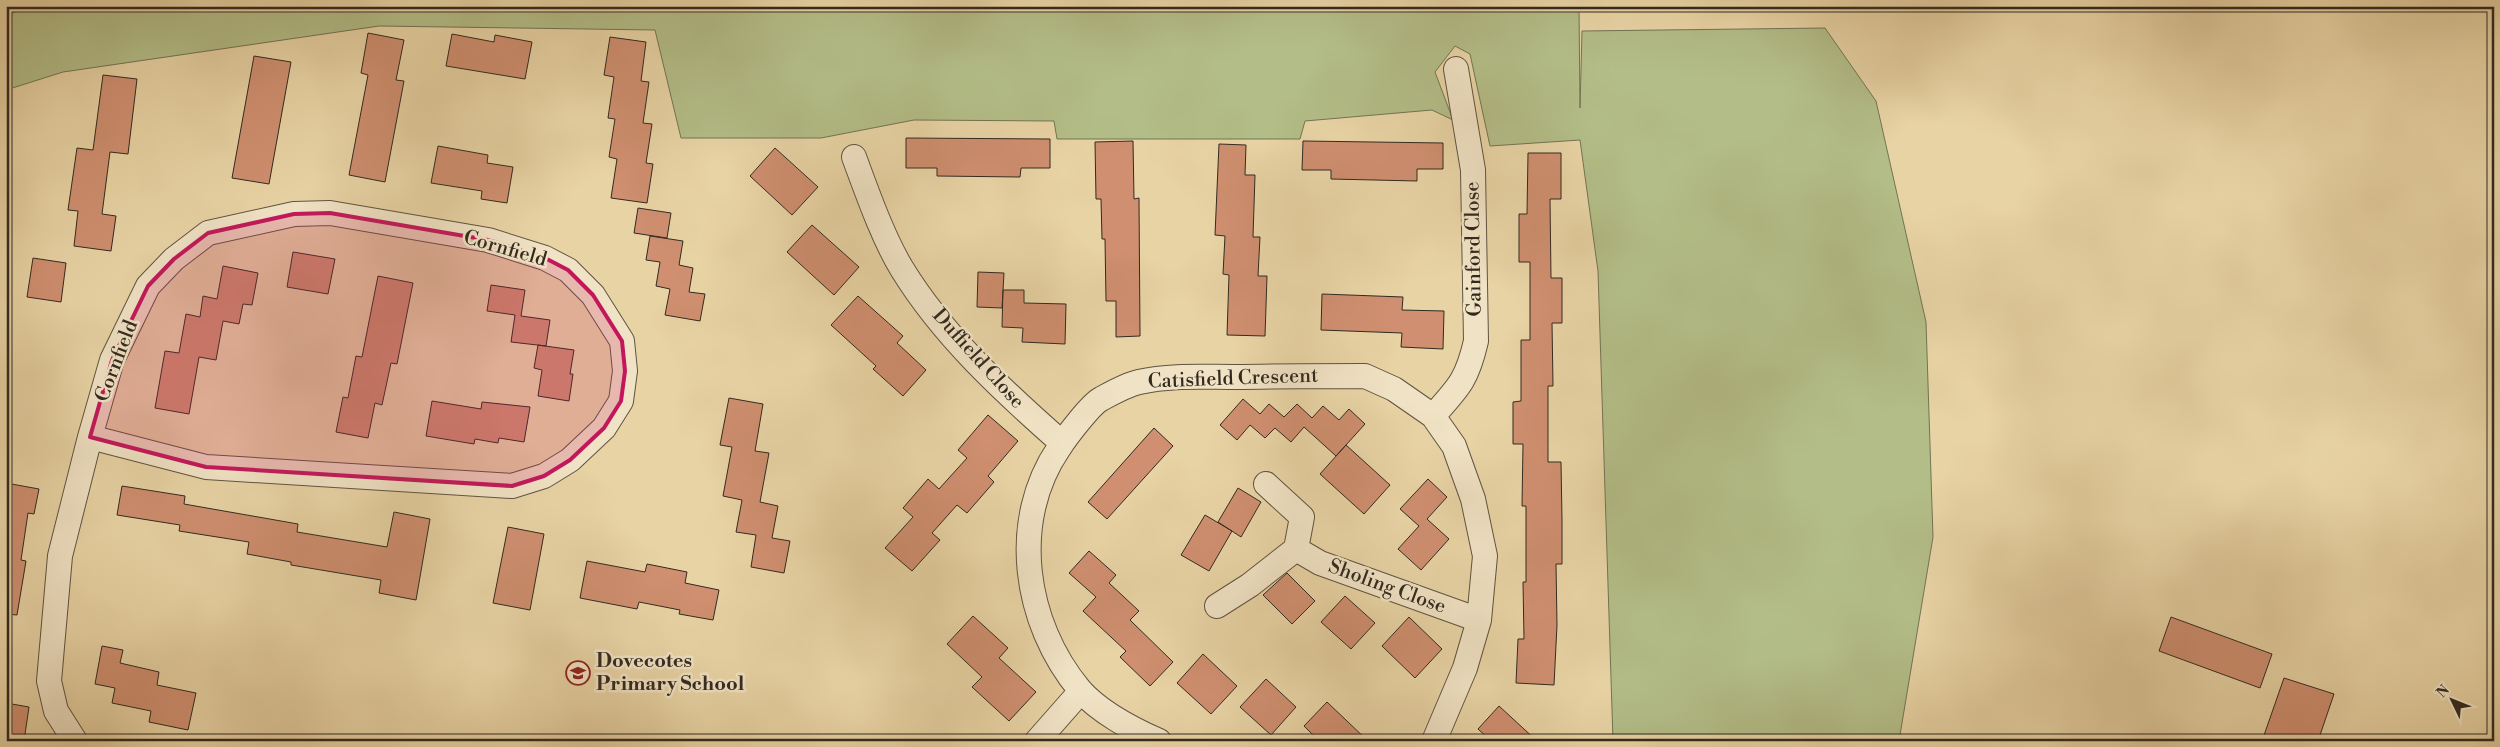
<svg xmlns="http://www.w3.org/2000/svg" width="2500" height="747" font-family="'Libre Bodoni',serif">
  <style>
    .green { fill: #b3bd87; stroke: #727454 }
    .building { fill: #cf8f70; stroke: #322a20 }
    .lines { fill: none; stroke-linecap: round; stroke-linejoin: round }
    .street-casing { stroke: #605441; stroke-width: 26 }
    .street { stroke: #f0e2c4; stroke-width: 24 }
    .marked { fill: #c2185b; fill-opacity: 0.2; stroke: #c2185b; stroke-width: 4; stroke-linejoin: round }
    .labels { text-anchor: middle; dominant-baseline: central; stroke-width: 5; stroke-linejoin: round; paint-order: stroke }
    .street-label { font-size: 20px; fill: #322a20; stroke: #f0e2c4 }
    .poi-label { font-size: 20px; font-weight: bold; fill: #322a20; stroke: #f0e2c4; text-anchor: start }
  </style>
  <rect width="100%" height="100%" fill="#e8d3a4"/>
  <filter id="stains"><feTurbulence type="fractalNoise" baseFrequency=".004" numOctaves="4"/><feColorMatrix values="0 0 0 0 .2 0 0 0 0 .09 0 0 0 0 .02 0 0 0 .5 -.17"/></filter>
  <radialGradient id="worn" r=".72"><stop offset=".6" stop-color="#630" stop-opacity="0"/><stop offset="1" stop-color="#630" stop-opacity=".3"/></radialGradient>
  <path class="green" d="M 36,6 L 1579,6 L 1580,108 L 1582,31 L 1825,28 L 1876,101 L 1926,322 L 1933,537 L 1899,741 L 1613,741 L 1598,271 L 1580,140 L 1490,146 L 1470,54 L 1455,46 L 1435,72 L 1453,120 L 1432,110 L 1305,121 L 1300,139 L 1057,139 L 1054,121 L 914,120 L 821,138 L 681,138 L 655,30 L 379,26 L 63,72 L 6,90 L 6,15 Z"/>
  <path class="building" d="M 368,33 L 404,40 L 396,80 L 404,81 L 385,182 L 349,175 L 368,75 L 361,73 Z
    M 452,34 L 494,42 L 495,35 L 532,42 L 525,79 L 446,66 Z
    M 610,37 L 646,42 L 641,81 L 649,82 L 643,123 L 652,124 L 646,163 L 653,164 L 647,203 L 611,198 L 617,159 L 609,157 L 615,119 L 608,118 L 614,77 L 604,75 Z
    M 254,56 L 291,62 L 269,184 L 232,178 Z
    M 103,75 L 137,79 L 128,154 L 110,152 L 102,214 L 116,216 L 111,251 L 74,246 L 78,211 L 68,210 L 77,148 L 93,150 Z
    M 906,138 L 1050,139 L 1050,168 L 1021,168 L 1020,177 L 937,176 L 937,168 L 906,168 Z
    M 1133,141 L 1134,199 L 1139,198 L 1140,336 L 1116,337 L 1116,301 L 1106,301 L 1105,239 L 1102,239 L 1101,199 L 1096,199 L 1095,142 Z
    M 1303,141 L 1443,143 L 1443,169 L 1417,169 L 1417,181 L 1331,179 L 1331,170 L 1302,170 Z
    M 1219,144 L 1246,145 L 1245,175 L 1255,175 L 1253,237 L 1260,237 L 1258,276 L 1267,276 L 1265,336 L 1227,335 L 1229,275 L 1223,274 L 1225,236 L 1215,235 Z
    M 438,146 L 488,155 L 487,163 L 513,167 L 507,203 L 481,199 L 482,191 L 431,183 Z
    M 775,148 L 818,187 L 792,215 L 750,176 Z
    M 1528,153 L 1561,153 L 1561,199 L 1550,199 L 1551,278 L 1562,278 L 1562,323 L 1552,323 L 1553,386 L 1548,386 L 1548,462 L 1561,462 L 1562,520 L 1562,564 L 1556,564 L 1557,625 L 1554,685 L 1516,683 L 1518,639 L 1524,639 L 1523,582 L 1526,582 L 1526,506 L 1522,506 L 1523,444 L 1513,444 L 1513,402 L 1521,401 L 1521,340 L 1530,340 L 1530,262 L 1519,262 L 1519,214 L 1527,214 Z
    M 638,208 L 671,213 L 667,238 L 634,233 Z
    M 812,225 L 859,267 L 834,295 L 787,252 Z
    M 650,236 L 683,241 L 679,265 L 693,268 L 689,292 L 705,294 L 700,321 L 665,315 L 670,289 L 656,286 L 660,262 L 646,260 Z
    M 293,252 L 335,259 L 328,294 L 287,287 Z
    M 33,258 L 66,263 L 61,302 L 27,297 Z
    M 223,266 L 258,273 L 252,305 L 243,304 L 239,324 L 223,321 L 216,360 L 199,357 L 189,414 L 155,408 L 165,351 L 179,353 L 186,314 L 200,317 L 203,296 L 217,299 Z
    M 978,272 L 1004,273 L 1002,308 L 977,307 Z
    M 378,276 L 413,283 L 397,364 L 391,363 L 382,405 L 375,403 L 368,438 L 336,432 L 343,397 L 348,398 L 356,356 L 362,357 Z
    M 491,285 L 525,290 L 521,316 L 550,320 L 546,346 L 511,342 L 515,315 L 487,311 Z
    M 1003,290 L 1024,290 L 1024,303 L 1066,304 L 1065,344 L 1022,342 L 1023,328 L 1002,327 Z
    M 1322,294 L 1403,297 L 1402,310 L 1444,311 L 1443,349 L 1401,347 L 1402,333 L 1321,330 Z
    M 858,296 L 903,336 L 897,343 L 926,370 L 903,396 L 873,369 L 876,366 L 831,325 Z
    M 538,345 L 574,350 L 570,374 L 573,374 L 569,401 L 538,396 L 542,370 L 534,368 Z
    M 729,398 L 763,404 L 755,451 L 769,453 L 760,502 L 778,506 L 772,538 L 790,541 L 784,573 L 751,567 L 756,535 L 736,532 L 742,500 L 723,496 L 732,447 L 720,445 Z
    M 1243,399 L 1260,414 L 1269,404 L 1284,417 L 1297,404 L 1312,418 L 1323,406 L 1339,420 L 1349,409 L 1365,424 L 1336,456 L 1304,427 L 1291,442 L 1275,428 L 1265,438 L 1250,425 L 1237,440 L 1220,425 Z
    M 432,401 L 481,409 L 482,402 L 530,407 L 524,442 L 499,438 L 498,443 L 475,439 L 474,444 L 426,436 Z
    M 988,415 L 1018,441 L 988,476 L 994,482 L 967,513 L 957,505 L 932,533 L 940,540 L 912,571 L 885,548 L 913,517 L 903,508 L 928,479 L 939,489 L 967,458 L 958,450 Z
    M 1154,428 L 1173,446 L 1107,519 L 1088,502 Z
    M 1346,445 L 1390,485 L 1364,514 L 1320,474 Z
    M 1428,479 L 1447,497 L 1427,519 L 1449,539 L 1421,570 L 1398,549 L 1419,526 L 1400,509 Z
    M 6,483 L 39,489 L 34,514 L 28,513 L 21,560 L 26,561 L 17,615 L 6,614 Z
    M 122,486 L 185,496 L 184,504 L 298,524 L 297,532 L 387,547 L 394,512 L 430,519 L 416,600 L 379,593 L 381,580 L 291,565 L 291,562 L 247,554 L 249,542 L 179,531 L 180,525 L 117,515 Z
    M 1238,488 L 1261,502 L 1241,537 L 1218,522 Z
    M 1205,515 L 1232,531 L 1209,571 L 1181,555 Z
    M 508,527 L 544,534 L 530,610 L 493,603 Z
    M 1089,551 L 1116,575 L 1109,583 L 1139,611 L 1130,620 L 1173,662 L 1150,686 L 1120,657 L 1126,651 L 1083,611 L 1096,597 L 1069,573 Z
    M 587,561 L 645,572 L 647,564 L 687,572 L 685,583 L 719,590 L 713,620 L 679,614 L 680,610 L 639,602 L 637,609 L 580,598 Z
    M 1287,573 L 1315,601 L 1292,624 L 1263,595 Z
    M 1345,596 L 1375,623 L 1351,649 L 1321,622 Z
    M 973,616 L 1008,648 L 999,658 L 1036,692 L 1009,721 L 972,687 L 982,677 L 947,644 Z
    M 1409,617 L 1442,649 L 1415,678 L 1382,646 Z
    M 2171,617 L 2272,654 L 2260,688 L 2159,651 Z
    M 102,646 L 123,650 L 120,663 L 159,672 L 157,685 L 196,693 L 188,730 L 149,722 L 151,711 L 112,703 L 115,688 L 95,684 Z
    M 1203,654 L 1237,686 L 1211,714 L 1177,683 Z
    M 2284,678 L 2334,694 L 2318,741 L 2262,741 Z
    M 1266,679 L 1296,707 L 1271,735 L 1240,707 Z
    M 1327,702 L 1368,741 L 1319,741 L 1304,726 Z
    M 6,703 L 29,707 L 24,741 L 6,741 Z
    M 1499,706 L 1537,741 L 1491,741 L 1478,729 Z"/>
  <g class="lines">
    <g class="street-casing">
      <path id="street" d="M 854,157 C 867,192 883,238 902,269 C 943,336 1004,392 1062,443
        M 1433,416 C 1459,387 1467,380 1476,341 L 1473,170 L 1456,69
        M 1296,549 L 1320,563 L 1479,620
        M 1217,606 L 1250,585 L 1296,549 L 1302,517 L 1266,484
        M 75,741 L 56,711 L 49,681 L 60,556 L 90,437 L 112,360 L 148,286 L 174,259 L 208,233 L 294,214 L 330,213 L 488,240 L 545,258 L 568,270 L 593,295 L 622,341 L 625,371 L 621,401 L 604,428 L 570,460 L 544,476 L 512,486 L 206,467 L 90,437
        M 1037,741 L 1081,691
        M 1159,741 C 1132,729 1100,713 1080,690 C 1024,623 1009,521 1059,448 C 1066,437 1091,404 1101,399 C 1112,393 1126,385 1139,382 C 1170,375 1201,377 1233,377 C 1277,376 1321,376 1365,376 L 1394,389 L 1433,416 L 1454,446 L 1473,499 L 1485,556 L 1479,620 L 1465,668 L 1434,741"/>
    </g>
    <use href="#street" class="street"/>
  </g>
  <path class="marked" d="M 330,213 L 488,240 L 545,258 L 568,270 L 593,295 L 622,341 L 625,371 L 621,401 L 604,428 L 570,460 L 544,476 L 512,486 L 206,467 L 90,437 L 112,360 L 148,286 L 174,259 L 208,233 L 294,214 Z"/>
  <defs>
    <g id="school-ring" transform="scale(1.25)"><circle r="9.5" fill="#f0e2c4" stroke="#8f2418" stroke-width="1.5"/><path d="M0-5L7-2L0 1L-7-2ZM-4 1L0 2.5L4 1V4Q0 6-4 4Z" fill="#8f2418"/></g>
  </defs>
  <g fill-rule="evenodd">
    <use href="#school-ring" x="578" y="673"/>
  </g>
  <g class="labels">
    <g class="street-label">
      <text transform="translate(505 249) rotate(16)">Cornfield</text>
      <text transform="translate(1474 249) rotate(-91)">Gainford Close</text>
      <text transform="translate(978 359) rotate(48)">Duffield Close</text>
      <text transform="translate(117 361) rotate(-69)">Cornfield</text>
      <text transform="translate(1233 379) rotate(-2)">Catisfield Crescent</text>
      <text transform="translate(1387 587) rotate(20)">Sholing Close</text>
    </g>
    <g class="poi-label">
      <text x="596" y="661">Dovecotes<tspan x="596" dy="23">Primary School</tspan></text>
    </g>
  </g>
  <rect width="2500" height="747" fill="none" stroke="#e8d3a4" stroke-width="25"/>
  <rect x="8" y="8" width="2485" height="732" fill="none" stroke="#322a20" stroke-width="2.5"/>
  <rect x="12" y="12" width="2475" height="722" fill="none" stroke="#322a20"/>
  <g transform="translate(2452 700) rotate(313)" stroke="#f0e2c4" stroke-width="4" paint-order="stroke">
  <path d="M0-4L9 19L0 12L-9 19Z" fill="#322a20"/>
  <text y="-8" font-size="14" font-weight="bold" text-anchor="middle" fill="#322a20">N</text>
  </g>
  <rect width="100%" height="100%" filter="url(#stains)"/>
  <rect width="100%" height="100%" fill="url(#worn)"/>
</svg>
